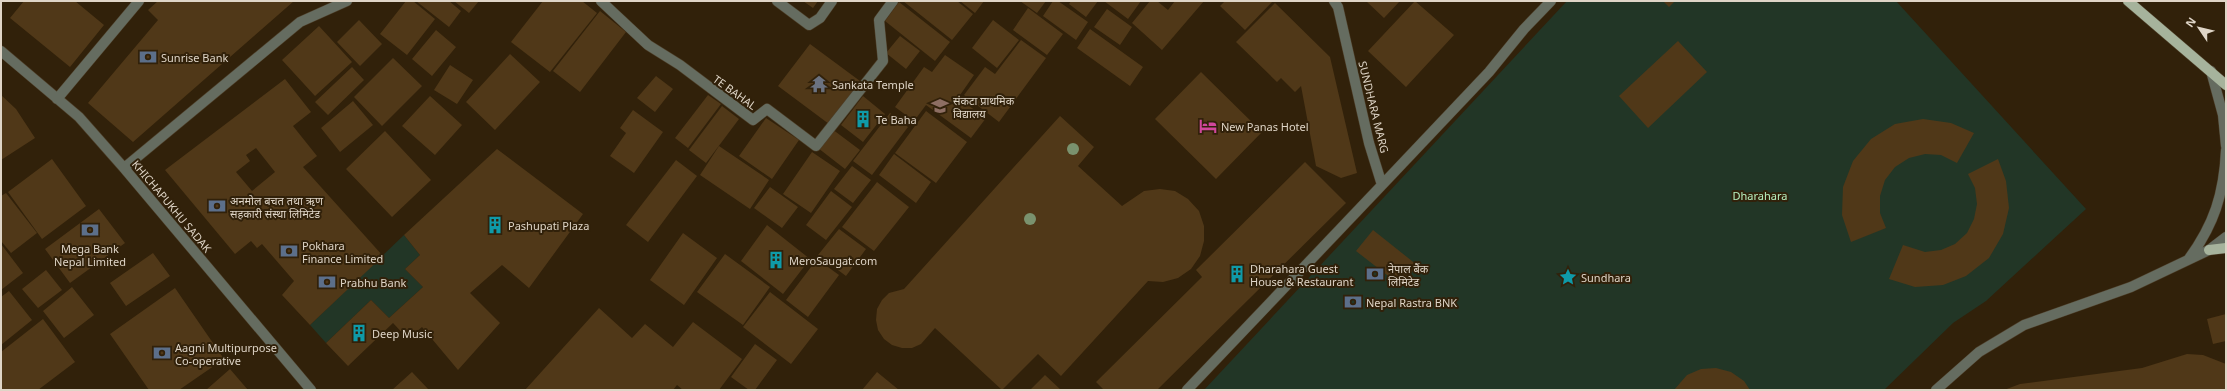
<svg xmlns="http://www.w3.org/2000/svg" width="2227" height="391" font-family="'Noto Sans','Noto Sans Devanagari',sans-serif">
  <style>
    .green { fill: #223626 }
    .building { fill: #503818; fill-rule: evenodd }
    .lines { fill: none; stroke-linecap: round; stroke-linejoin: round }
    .minor-casing { stroke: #4d3e28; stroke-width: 11 }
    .major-casing { stroke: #4d3e28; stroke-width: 11 }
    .minor { stroke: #656c60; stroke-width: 10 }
    .major { stroke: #a6b39c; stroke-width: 10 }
    .tree { fill: #7a926e }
    .labels { text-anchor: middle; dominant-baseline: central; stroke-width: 4; stroke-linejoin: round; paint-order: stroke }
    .poi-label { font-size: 11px; fill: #dfd5c7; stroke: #31210a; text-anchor: start }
    .street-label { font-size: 11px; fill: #dfd5c7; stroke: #31210a }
    .park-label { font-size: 11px; fill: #b6efbf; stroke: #31210a }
  </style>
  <rect width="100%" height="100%" fill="#31210a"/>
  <path class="green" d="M 1567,1 L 1896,1 L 2086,209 L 1986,301 L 1953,323 L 1884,390 L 1204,390 Z
    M 404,235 L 420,255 L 405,269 L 423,287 L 389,318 L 371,300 L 326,343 L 310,325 Z"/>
  <path class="building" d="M 24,1 L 75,1 L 104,25 L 70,67 L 10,18 Z
    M 158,1 L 294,1 L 133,142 L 88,103 L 158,20 L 148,10 Z
    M 406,1 L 413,1 L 435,19 L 407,55 L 380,34 Z
    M 416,1 L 449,1 L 461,11 L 449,27 Z
    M 454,1 L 479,1 L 469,13 Z
    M 543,1 L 582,1 L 597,13 L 550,72 L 511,42 Z
    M 803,1 L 818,1 L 813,8 Z
    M 903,1 L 957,1 L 973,14 L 952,40 Z
    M 960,1 L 984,1 L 975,13 Z
    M 1020,1 L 1046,1 L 1037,13 Z
    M 1053,1 L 1058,1 L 1088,22 L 1076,40 L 1043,16 Z
    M 1071,1 L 1098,1 L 1086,17 L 1069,4 Z
    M 1104,1 L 1141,1 L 1128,19 Z
    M 1150,1 L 1157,1 L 1168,10 L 1175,1 L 1204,1 L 1162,50 L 1132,23 Z
    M 1225,1 L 1273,1 L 1245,30 L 1220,6 Z
    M 1366,1 L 1400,1 L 1384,18 Z
    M 1415,1 L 1454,35 L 1406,87 L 1368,51 Z
    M 1663,1 L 1675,1 L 1669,7 Z
    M 899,2 L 950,42 L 935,61 L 885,21 Z
    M 1275,3 L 1330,57 L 1357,173 L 1341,178 L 1316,166 L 1301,86 L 1295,92 L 1281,78 L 1277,82 L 1236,42 Z
    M 1028,8 L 1063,34 L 1047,55 L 1013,30 Z
    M 1107,9 L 1132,27 L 1120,45 L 1094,27 Z
    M 600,11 L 626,32 L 580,92 L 553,71 Z
    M 359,20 L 382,44 L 360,66 L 337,42 Z
    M 993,20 L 1019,40 L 997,68 L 972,48 Z
    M 319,26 L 352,62 L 315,96 L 282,60 Z
    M 1090,29 L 1143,67 L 1130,86 L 1077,48 Z
    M 436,30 L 456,47 L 432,76 L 412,59 Z
    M 900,36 L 920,51 L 906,69 L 886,53 Z
    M 1021,40 L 1046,58 L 999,122 L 964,95 L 985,67 L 995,74 Z
    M 1678,41 L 1707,72 L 1648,128 L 1619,96 Z
    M 810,44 L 860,81 L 829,124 L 778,86 Z
    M 510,54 L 540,82 L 495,130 L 466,102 Z
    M 945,55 L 974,75 L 958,98 L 986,118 L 971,138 L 926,105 L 914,121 L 895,107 L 924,67 L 932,72 Z
    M 393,58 L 422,86 L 382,126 L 354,97 Z
    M 450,65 L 473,80 L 457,104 L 434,90 Z
    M 352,67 L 364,80 L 328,115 L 315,102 Z
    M 1201,72 L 1262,132 L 1216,179 L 1155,119 Z
    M 656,76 L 673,89 L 655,112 L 637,98 Z
    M 285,79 L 311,112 L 293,126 L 317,156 L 303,167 L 383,256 L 310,325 L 282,295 L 294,281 L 262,244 L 257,248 L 251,241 L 235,254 L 165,170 ZM 256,148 L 275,172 L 252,191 L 236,172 L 250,161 L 246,155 Z
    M 1,95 L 16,109 L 35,138 L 1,160 Z
    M 708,95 L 721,104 L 688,148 L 675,138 Z
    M 430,96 L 462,125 L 435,155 L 402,126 Z
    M 863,96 L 885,114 L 863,142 L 841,125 Z
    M 353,101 L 373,125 L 340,152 L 321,128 Z
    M 722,106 L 739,119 L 706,163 L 689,150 Z
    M 633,110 L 663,132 L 634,173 L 610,156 L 626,133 L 620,128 Z
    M 926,111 L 967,142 L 936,183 L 895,153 Z
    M 890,113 L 908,127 L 872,175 L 853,161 Z
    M 1060,116 L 1094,147 L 1078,166 L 1122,206 L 1144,191 L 1160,189 L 1175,191 L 1188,199 L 1199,211 L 1204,226 L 1204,241 L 1200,256 L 1191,269 L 1178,278 L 1163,282 L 1148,281 L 1061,376 L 1038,354 L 1002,390 L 935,328 L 921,344 L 912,348 L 902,348 L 892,345 L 884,339 L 878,330 L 876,320 L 877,309 L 882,300 L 889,293 L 904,289 Z
    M 766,118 L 799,140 L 772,179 L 739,156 Z
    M 1923,119 L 1951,123 L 1974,133 L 1957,163 L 1941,155 L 1925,154 L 1909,158 L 1895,167 L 1885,180 L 1880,196 L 1880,213 L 1886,228 L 1851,242 L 1842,215 L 1843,187 L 1853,161 L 1871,139 L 1895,124 Z
    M 832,129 L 860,150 L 845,169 L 818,148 Z
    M 385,131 L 431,180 L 392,217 L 346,169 Z
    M 719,146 L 769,180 L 750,209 L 700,175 Z
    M 497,149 L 583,214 L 529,288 L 502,265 L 470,293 L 500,323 L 458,370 L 422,327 L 408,339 L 393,323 L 348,366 L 326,343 L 371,300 L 389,318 L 423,287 L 405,269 L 420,255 L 404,235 Z
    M 812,152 L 840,171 L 811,213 L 783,194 Z
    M 894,154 L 931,182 L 916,203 L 879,175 Z
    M 52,159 L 86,206 L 42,239 L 8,192 Z
    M 1998,159 L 2006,181 L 2009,208 L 2003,234 L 1989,258 L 1966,276 L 1943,285 L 1915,287 L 1889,279 L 1903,245 L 1925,252 L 1941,250 L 1955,244 L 1967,233 L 1974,219 L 1977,204 L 1975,188 L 1968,174 Z
    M 676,160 L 697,176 L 648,242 L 626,225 Z
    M 1305,162 L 1346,203 L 1157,390 L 1104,390 L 1096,382 L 1202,277 L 1196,270 Z
    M 852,166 L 871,180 L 853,203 L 834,189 Z
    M 877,182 L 909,207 L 874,251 L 842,227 Z
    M 770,187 L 798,207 L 782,228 L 754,208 Z
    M 831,191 L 852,207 L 826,240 L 806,225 Z
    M 6,193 L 37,233 L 11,253 L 1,241 L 1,196 Z
    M 99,209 L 125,243 L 70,283 L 45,249 Z
    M 767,225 L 810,259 L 783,294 L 741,261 Z
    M 839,229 L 866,249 L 846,276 L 818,255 Z
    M 1373,230 L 1417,265 L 1401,286 L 1356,251 Z
    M 683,233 L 717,258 L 684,305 L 650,280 Z
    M 1,244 L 23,273 L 1,290 Z
    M 153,253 L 170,276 L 126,306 L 110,283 Z
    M 725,254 L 770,287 L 743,325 L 697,292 Z
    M 817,259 L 839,275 L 808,317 L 786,300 Z
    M 46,270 L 62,290 L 38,308 L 22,289 Z
    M 72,287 L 94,315 L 64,338 L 43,311 Z
    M 175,288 L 224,359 L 179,390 L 149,390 L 110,334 Z
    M 9,291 L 32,320 L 1,345 L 1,297 Z
    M 770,292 L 818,329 L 791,364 L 743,327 Z
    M 599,308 L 632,338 L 645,324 L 673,347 L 693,322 L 742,359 L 719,390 L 683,390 L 677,385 L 673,390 L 525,390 Z
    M 2226,314 L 2226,341 L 2213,344 L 2207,319 Z
    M 43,319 L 75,362 L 38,390 L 1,390 L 1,352 Z
    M 755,344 L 777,360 L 755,390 L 749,390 L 731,377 Z
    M 2187,354 L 2203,355 L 2226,364 L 2226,390 L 2004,390 L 2020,384 L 2142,368 Z
    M 1716,368 L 1731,372 L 1744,381 L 1750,390 L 1674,390 L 1687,375 L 1701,369 Z
    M 230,369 L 248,390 L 206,390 Z
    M 412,372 L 429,390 L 392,390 Z
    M 877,372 L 899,390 L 862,390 Z
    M 1045,375 L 1061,390 L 1030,390 Z"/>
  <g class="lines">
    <g class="minor-casing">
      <path id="minor" d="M 601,1 L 648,45 L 680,65 L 753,120 L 767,109 L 816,146 L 883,61 L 879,20 L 893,1
        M 777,1 L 809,25 L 820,18 L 832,1
        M 1,51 L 79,117 L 124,168 L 311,390
        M 2211,71 L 2223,115 L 2226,146
        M 57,99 L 139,1
        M 124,168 L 300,22 L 347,1
        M 1382,185 L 1489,72 L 1524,29 L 1551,1
        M 2188,260 C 2214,225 2224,194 2226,150
        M 1187,390 L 1382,185 L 1369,143 L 1338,7 L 1334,1
        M 1936,390 L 1979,352 L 2024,325 L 2131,287 L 2209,250 L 2226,237"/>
    </g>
    <g class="major-casing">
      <path id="major" d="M 2128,1 L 2226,85
        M 2209,250 L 2226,248"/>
    </g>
    <use href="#minor" class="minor"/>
    <use href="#major" class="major"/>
  </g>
  <g class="tree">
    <circle cx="1073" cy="149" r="6"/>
    <circle cx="1030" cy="219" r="6"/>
  </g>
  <defs>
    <g id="bank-bare" transform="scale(1.38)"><path d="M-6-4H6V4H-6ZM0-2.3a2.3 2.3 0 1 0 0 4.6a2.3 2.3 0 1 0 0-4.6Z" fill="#5c6f8a" stroke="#31210a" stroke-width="2.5" paint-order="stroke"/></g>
    <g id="temple-bare" transform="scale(1.38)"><path d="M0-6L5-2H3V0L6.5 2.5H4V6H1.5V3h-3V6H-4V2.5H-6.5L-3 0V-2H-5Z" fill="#6b7280" stroke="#31210a" stroke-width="2.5" paint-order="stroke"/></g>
    <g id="school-bare" transform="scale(1.38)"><path d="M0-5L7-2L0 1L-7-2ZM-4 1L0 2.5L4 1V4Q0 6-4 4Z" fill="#8d6e63" stroke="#31210a" stroke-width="2.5" paint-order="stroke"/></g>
    <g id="building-bare" transform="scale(1.38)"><path d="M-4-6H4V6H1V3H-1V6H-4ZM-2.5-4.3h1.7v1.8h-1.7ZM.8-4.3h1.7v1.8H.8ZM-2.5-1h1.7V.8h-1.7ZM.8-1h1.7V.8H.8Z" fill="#0f9aa8" stroke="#31210a" stroke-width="2.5" paint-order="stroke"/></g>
    <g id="hotel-bare" transform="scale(1.38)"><path d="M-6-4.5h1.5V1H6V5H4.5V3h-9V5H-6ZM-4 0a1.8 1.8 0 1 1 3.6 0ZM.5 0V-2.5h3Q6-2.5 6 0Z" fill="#d1479c" stroke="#31210a" stroke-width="2.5" paint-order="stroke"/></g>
    <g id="sight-bare" transform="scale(1.38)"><path d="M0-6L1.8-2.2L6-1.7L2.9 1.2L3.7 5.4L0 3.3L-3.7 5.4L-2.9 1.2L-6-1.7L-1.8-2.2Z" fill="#0f9aa8" stroke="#31210a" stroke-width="2.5" paint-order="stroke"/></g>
  </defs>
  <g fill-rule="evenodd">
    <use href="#bank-bare" x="148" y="57"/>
    <use href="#temple-bare" x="819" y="84"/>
    <use href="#school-bare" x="940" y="106"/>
    <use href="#building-bare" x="863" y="119"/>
    <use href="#hotel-bare" x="1208" y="126"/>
    <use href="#bank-bare" x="217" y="206"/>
    <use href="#building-bare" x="495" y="225"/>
    <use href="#bank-bare" x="90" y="230"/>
    <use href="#bank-bare" x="289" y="251"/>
    <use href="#building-bare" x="776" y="260"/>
    <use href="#building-bare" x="1237" y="274"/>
    <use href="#bank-bare" x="1375" y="274"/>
    <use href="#sight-bare" x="1568" y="277"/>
    <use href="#bank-bare" x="327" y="282"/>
    <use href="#bank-bare" x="1353" y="302"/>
    <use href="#building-bare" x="359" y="333"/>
    <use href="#bank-bare" x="162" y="353"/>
  </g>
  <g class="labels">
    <g class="poi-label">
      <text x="161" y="57">Sunrise Bank</text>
      <text x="832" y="84">Sankata Temple</text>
      <text x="953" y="100">संकटा प्राथमिक<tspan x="953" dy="13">विद्यालय</tspan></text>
      <text x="876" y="119">Te Baha</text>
      <text x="1221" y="126">New Panas Hotel</text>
      <text x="230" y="200">अनमोल बचत तथा ऋण<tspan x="230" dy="13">सहकारी संस्था लिमिटेड</tspan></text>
      <text x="508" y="225">Pashupati Plaza</text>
      <text x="302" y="245">Pokhara<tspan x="302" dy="13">Finance Limited</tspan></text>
      <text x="90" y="248" text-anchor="middle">Mega Bank<tspan x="90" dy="13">Nepal Limited</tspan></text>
      <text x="789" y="260">MeroSaugat.com</text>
      <text x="1250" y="268">Dharahara Guest<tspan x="1250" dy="13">House &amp; Restaurant</tspan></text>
      <text x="1388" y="268">नेपाल बैंक<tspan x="1388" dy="13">लिमिटेड</tspan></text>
      <text x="1581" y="277">Sundhara</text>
      <text x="340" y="282">Prabhu Bank</text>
      <text x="1366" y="302">Nepal Rastra BNK</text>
      <text x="372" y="333">Deep Music</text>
      <text x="175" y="347">Aagni Multipurpose<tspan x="175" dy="13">Co-operative</tspan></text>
    </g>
    <g class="street-label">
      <text transform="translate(735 92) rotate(36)">TE BAHAL</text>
      <text transform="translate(1374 107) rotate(76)">SUNDHARA MARG</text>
      <text transform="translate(172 206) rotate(50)">KHICHAPUKHU SADAK</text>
    </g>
    <g class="park-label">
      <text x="1760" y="195">Dharahara</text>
    </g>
  </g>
  <rect width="2227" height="391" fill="none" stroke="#dfd5c7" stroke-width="4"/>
  <g transform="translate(2199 28) rotate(305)" stroke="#31210a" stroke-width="3" paint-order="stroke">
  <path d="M0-3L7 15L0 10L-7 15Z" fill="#dfd5c7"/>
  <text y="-6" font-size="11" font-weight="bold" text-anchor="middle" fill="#dfd5c7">N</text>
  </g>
</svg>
